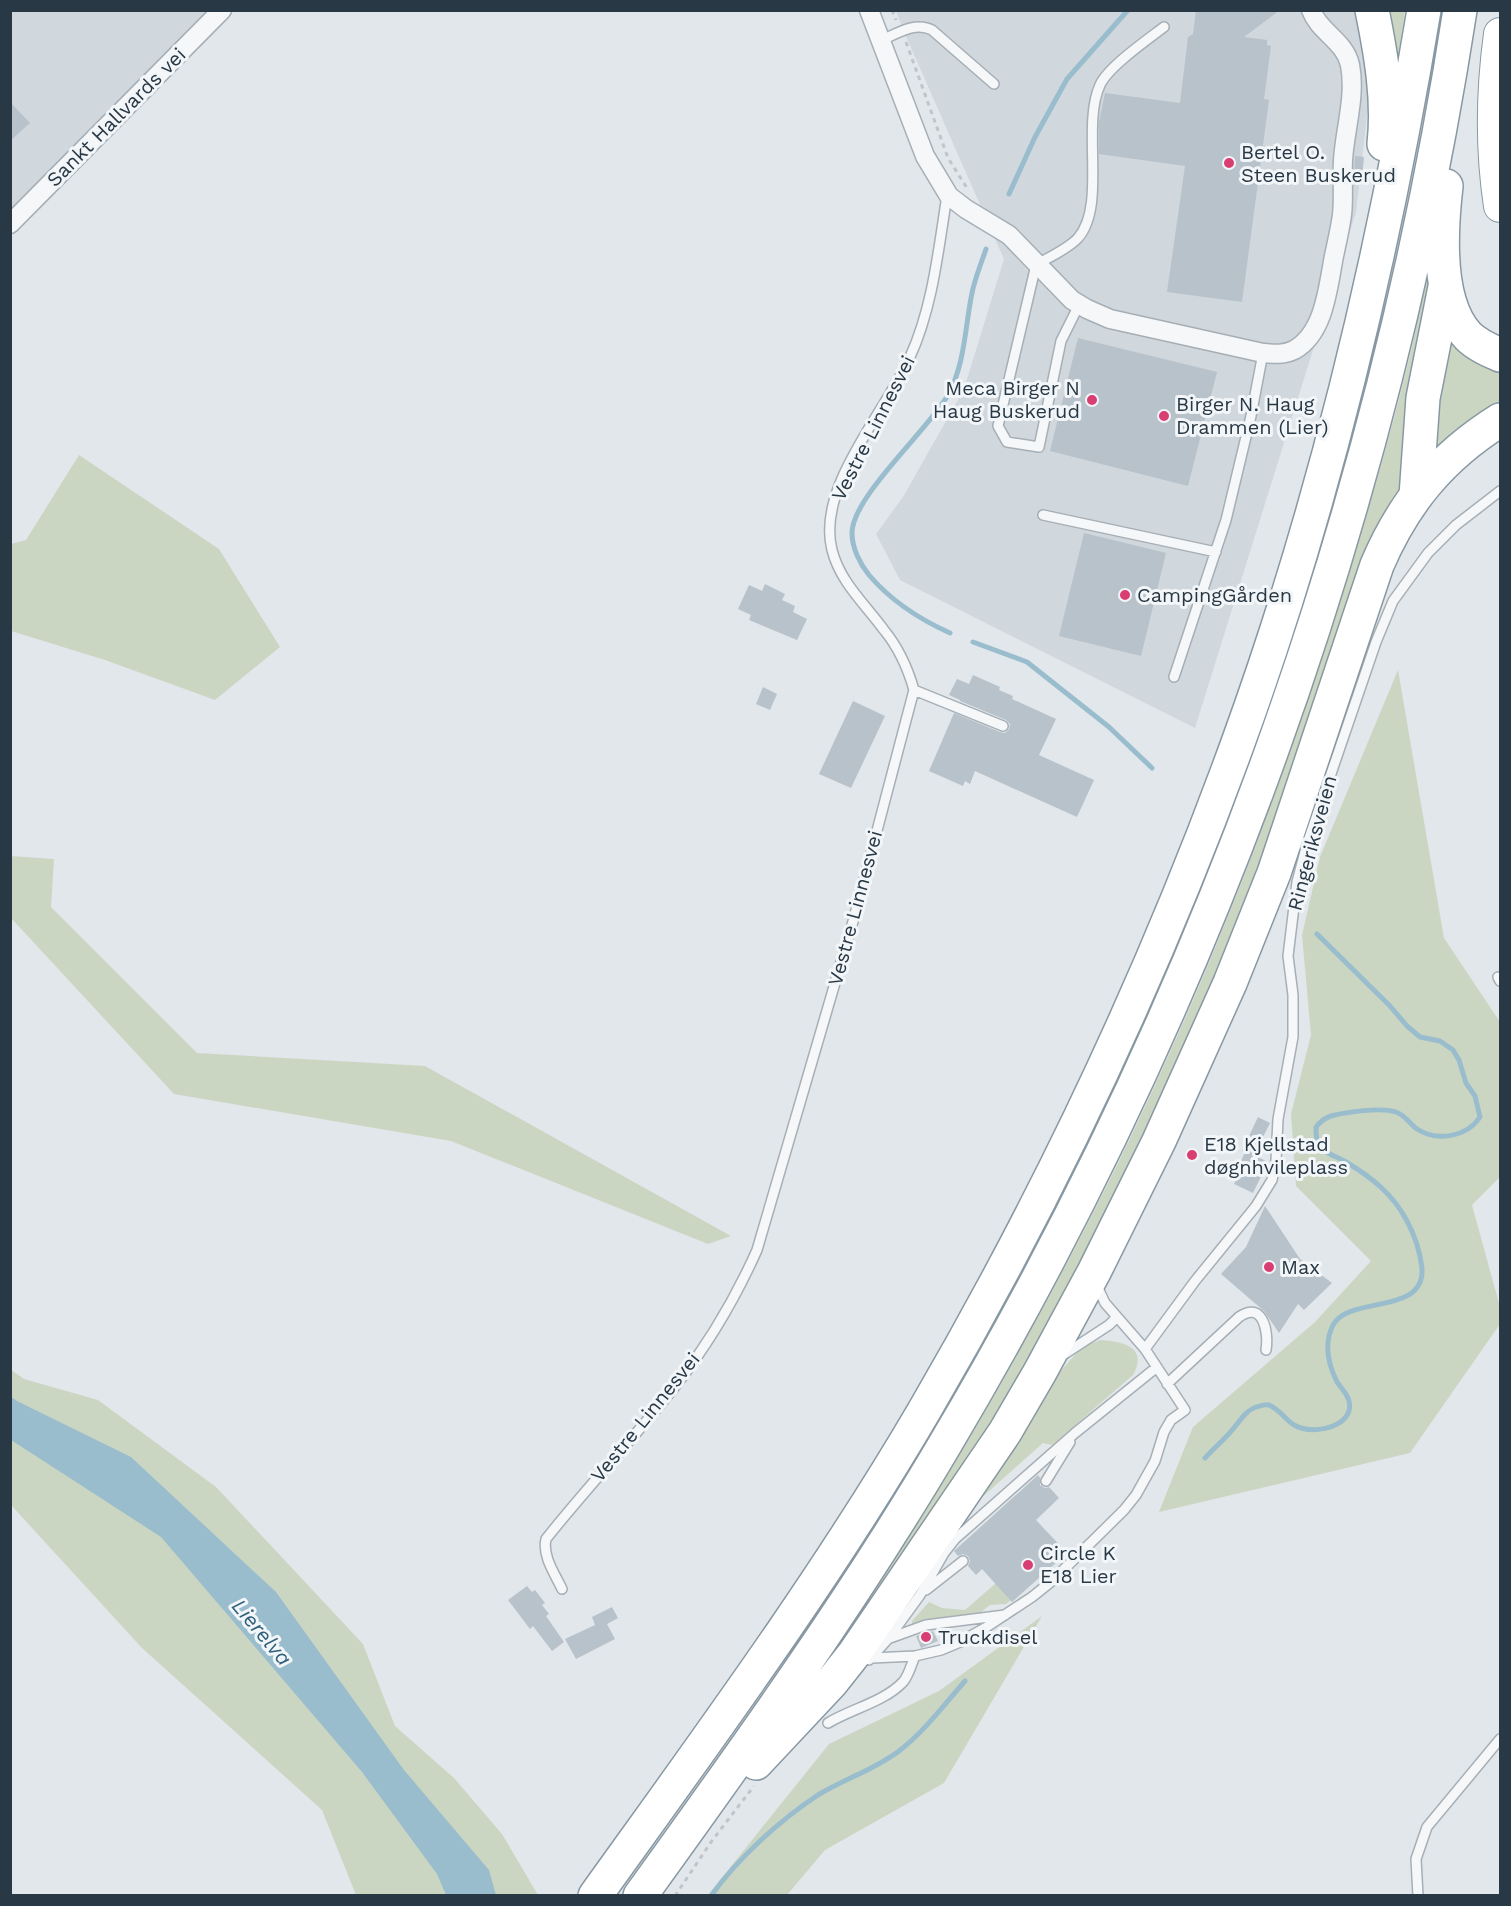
<svg xmlns="http://www.w3.org/2000/svg" width="1511" height="1906" font-family="'Work Sans',sans-serif">
  <style>
    .built { fill: #d0d7dd }
    .green { fill: #cbd6c2 }
    .water { fill: #9abdce }
    .lines { fill: none; stroke-linecap: round; stroke-linejoin: round }
    .stream { stroke: #9abdce; stroke-width: 5 }
    .building { fill: #b8c2ca }
    .service-casing { stroke: #a6afb6; stroke-width: 12 }
    .minor-casing { stroke: #a6afb6; stroke-width: 21 }
    .trunk-casing { stroke: #8898a3; stroke-width: 34 }
    .motorway-casing { stroke: #8898a3; stroke-width: 36 }
    .path { stroke: #c0c5ca; stroke-width: 3; stroke-dasharray: 4.5 4.5; stroke-linecap: butt }
    .service { stroke: #f5f7f9; stroke-width: 9 }
    .minor { stroke: #f5f7f9; stroke-width: 18 }
    .trunk { stroke: #fff; stroke-width: 32 }
    .motorway { stroke: #fff; stroke-width: 33 }
    .poi-dot { fill: #d93e73; stroke: #f2f6f8; stroke-width: 2 }
    .labels { text-anchor: middle; dominant-baseline: central; stroke-width: 6; stroke-linejoin: round; paint-order: stroke }
    .street-label { font-size: 20px; fill: #283845; stroke: #f2f6f8 }
    .poi-label { font-size: 20px; fill: #283845; stroke: #f2f6f8; text-anchor: start }
    .water-label { font-size: 21px; font-style: italic; fill: #2f607c; stroke: #f2f6f8 }
  </style>
  <rect width="100%" height="100%" fill="#e2e7eb"/>
  <path class="built" d="M 11,11 L 222,11 L 11,230 Z
    M 896,11 L 1357,11 L 1372,72 L 1356,212 L 1195,728 L 900,580 L 876,534 L 903,497 L 964,389 L 1004,259 L 904,32 Z"/>
  <path class="green" d="M 1381,11 L 1405,11 L 1397,62 Z
    M 1434,258 L 1413,459 L 1215,997 L 996,1431 L 836,1656 L 833,1653 C 872,1593 912,1533 949,1472 C 1030,1337 1106,1196 1170,1052 C 1236,907 1290,759 1338,607 C 1374,493 1409,377 1430,259 Z
    M 1447,322 L 1498,370 L 1500,376 L 1500,412 L 1428,468 Z
    M 79,455 L 219,549 L 280,647 L 215,700 L 105,660 L 11,631 L 11,544 L 26,540 Z
    M 1398,670 L 1444,938 L 1500,1022 L 1500,1177 L 1472,1205 L 1500,1307 L 1500,1324 L 1410,1453 L 1159,1512 L 1193,1427 L 1315,1322 L 1371,1261 L 1296,1186 L 1291,1114 L 1311,1035 L 1302,935 L 1320,857 Z
    M 11,856 L 54,859 L 51,907 L 197,1053 L 425,1066 L 731,1236 L 708,1244 L 451,1141 L 174,1094 L 11,918 Z
    M 1100,1340 C 1122,1341 1149,1347 1133,1375 L 1052,1445 L 1043,1443 L 962,1515 L 1048,1385 L 1082,1347 Z
    M 10,1369 L 24,1379 L 98,1400 L 216,1487 L 363,1644 L 395,1726 L 454,1778 L 502,1834 L 538,1895 L 356,1895 L 322,1810 L 142,1648 L 11,1505 Z
    M 996,1583 L 1011,1600 L 1006,1604 L 990,1605 L 980,1613 L 924,1621 L 912,1625 L 912,1621 L 929,1602 L 942,1608 L 965,1610 Z
    M 1042,1616 L 944,1783 L 825,1850 L 787,1895 L 708,1895 L 829,1744 L 939,1691 Z"/>
  <path class="water" d="M 10,1396 L 17,1401 L 131,1457 L 276,1592 L 404,1770 L 489,1870 L 496,1895 L 446,1895 L 437,1874 L 362,1772 L 161,1537 L 11,1440 Z"/>
  <g class="lines">
    <path class="stream" d="M 1009,194 L 1035,137 L 1067,79 L 1128,10
      M 950,633 C 919,619 891,601 869,575 C 860,564 852,548 852,533 C 852,497 928,430 948,395 C 965,364 965,327 972,293 C 975,278 981,264 986,249
      M 973,642 L 1027,662 L 1109,727 L 1152,768
      M 1205,1458 C 1214,1448 1225,1439 1233,1429 C 1241,1420 1245,1411 1256,1407 C 1260,1406 1265,1404 1269,1405 C 1279,1409 1286,1420 1294,1425 C 1308,1433 1330,1430 1342,1421 C 1348,1416 1351,1409 1349,1401 C 1347,1393 1341,1388 1337,1382 C 1328,1364 1324,1343 1333,1325 C 1349,1295 1425,1316 1422,1268 C 1420,1251 1415,1236 1407,1221 C 1393,1194 1371,1177 1346,1162 C 1338,1157 1328,1155 1322,1148 C 1316,1142 1316,1135 1316,1127 C 1320,1122 1324,1118 1331,1116 C 1346,1112 1381,1107 1396,1112 C 1405,1115 1410,1124 1417,1129 C 1437,1142 1467,1137 1480,1117 L 1475,1096 L 1466,1083 L 1459,1060 L 1453,1050 L 1440,1041 L 1420,1037 L 1407,1026 L 1390,1006 L 1317,934
      M 711,1896 C 737,1859 780,1820 818,1795 C 844,1779 874,1770 899,1751 C 924,1732 944,1705 965,1681"/>
  </g>
  <path class="building" d="M 1196,10 L 1280,10 L 1244,37 L 1267,40 L 1267,45 L 1271,46 L 1264,99 L 1269,100 L 1242,302 L 1167,292 L 1185,166 L 1099,154 L 1099,122 L 1105,93 L 1180,103 L 1188,37 L 1193,34 Z
    M 10,102 L 30,123 L 10,141 Z
    M 1355,156 L 1364,157 L 1362,180 L 1354,179 Z
    M 1078,338 L 1217,372 L 1188,486 L 1050,451 Z
    M 1084,533 L 1166,553 L 1141,656 L 1059,636 Z
    M 765,584 L 785,594 L 782,600 L 795,606 L 793,612 L 807,619 L 797,640 L 749,620 L 751,615 L 738,609 L 749,585 L 762,591 Z
    M 973,675 L 1000,687 L 999,690 L 1013,696 L 1012,699 L 1056,719 L 1039,755 L 1094,780 L 1077,817 L 975,771 L 970,784 L 965,781 L 963,786 L 929,771 L 954,713 L 1000,732 L 1005,733 L 1009,729 L 1010,724 L 1006,720 L 960,701 L 960,700 L 949,695 L 957,679 L 969,684 Z
    M 763,687 L 777,694 L 770,710 L 756,704 Z
    M 853,701 L 885,716 L 851,788 L 819,774 Z
    M 1258,1117 L 1270,1123 L 1254,1155 L 1268,1162 L 1253,1193 L 1234,1184 L 1239,1174 L 1236,1173 L 1245,1152 L 1242,1151 Z
    M 1265,1206 L 1300,1259 L 1332,1283 L 1304,1310 L 1298,1304 L 1279,1333 L 1264,1311 L 1221,1274 L 1246,1247 Z
    M 1038,1475 L 1040,1478 L 1040,1485 L 1045,1488 L 1049,1487 L 1059,1498 L 1036,1520 L 1067,1553 L 1012,1602 L 982,1569 L 976,1575 L 968,1566 L 970,1561 L 968,1556 L 963,1554 L 958,1556 L 954,1551 Z
    M 527,1586 L 532,1592 L 535,1590 L 545,1603 L 542,1605 L 549,1614 L 546,1616 L 564,1642 L 552,1651 L 533,1626 L 530,1629 L 508,1600 Z
    M 612,1607 L 618,1618 L 607,1624 L 615,1639 L 576,1659 L 565,1639 L 595,1625 L 592,1617 Z
    M 933,1631 L 938,1641 L 921,1648 L 916,1636 Z"/>
  <g class="lines">
    <g class="service-casing">
      <path id="service" d="M 880,41 C 896,34 915,21 932,30 L 994,84
        M 1079,305 L 1061,341 L 1039,447 L 1007,442 L 998,426 L 1036,265 C 1049,257 1068,249 1078,238 C 1107,205 1081,126 1100,85 C 1108,67 1147,40 1164,27
        M 1043,515 L 1216,552
        M 1174,677 L 1226,520 L 1251,416 L 1263,353
        M 914,690 L 1003,726
        M 1498,977 L 1500,981
        M 1145,1349 L 1195,1281 L 1256,1206 L 1272,1180 L 1276,1161 L 1278,1119 L 1293,1037 L 1293,995 L 1288,956 L 1297,882 L 1307,844 L 1376,642 L 1393,601 L 1428,553 L 1456,525 L 1500,491
        M 1063,1355 L 1109,1325 L 1117,1317
        M 1167,1384 L 1239,1317 C 1263,1300 1269,1332 1266,1350
        M 1046,1481 L 1070,1442
        M 562,1589 C 555,1574 542,1556 546,1539 C 588,1486 635,1437 677,1384 C 709,1343 736,1297 757,1250 L 854,918 L 914,690 C 908,669 898,647 884,630 C 865,604 840,582 832,550 C 816,487 885,413 910,357 C 932,309 938,253 946,202 L 949,196
        M 926,1590 L 963,1561
        M 890,1638 L 926,1625 L 1005,1615
        M 872,1658 L 915,1656 L 941,1650 L 960,1642 L 985,1628 L 1032,1597 L 1052,1581 L 1124,1510 L 1136,1495 L 1155,1461 L 1164,1432 L 1171,1420 L 1185,1410 L 1145,1349 L 1105,1303 L 1096,1284
        M 869,1660 L 888,1639 L 920,1595 L 944,1553 L 955,1539 L 1075,1433 L 1157,1367
        M 828,1723 C 851,1709 884,1702 903,1682 C 909,1675 911,1665 915,1656
        M 1418,1896 L 1416,1859 L 1427,1827 L 1500,1739"/>
    </g>
    <g class="minor-casing">
      <path id="minor" d="M 869,10 L 925,156 L 949,196 L 966,209 L 1009,235 L 1072,300 L 1087,309 L 1110,319 L 1263,353 C 1274,354 1284,355 1294,350 C 1325,333 1328,286 1334,256 C 1337,242 1340,229 1342,215 C 1344,197 1342,179 1343,160 C 1345,129 1356,96 1350,65 C 1345,41 1319,32 1311,10
        M 10,224 L 222,10"/>
    </g>
    <g class="trunk-casing">
      <path id="trunk" d="M 1500,34 C 1492,93 1491,147 1500,206"/>
    </g>
    <g class="motorway-casing">
      <path id="motorway" d="M 1372,10 C 1381,54 1389,100 1384,144
        M 1446,186 C 1441,229 1436,302 1468,336 C 1477,345 1489,350 1500,355
        M 1416,496 L 1423,398 L 1445,287
        M 756,1763 L 831,1683 L 854,1654 L 1005,1432 L 1040,1372 L 1094,1272 L 1159,1141 L 1230,983 L 1274,873 L 1377,565 C 1404,502 1441,457 1500,420
        M 595,1896 C 709,1737 825,1580 924,1411 C 1049,1197 1155,972 1239,740 C 1325,503 1383,258 1424,10
        M 640,1896 C 746,1749 852,1602 944,1446 C 1206,1006 1382,516 1460,10"/>
    </g>
    <path class="path" d="M 892,10 L 896,20
      M 906,42 L 948,158 L 967,188
      M 675,1896 L 711,1842 L 754,1786"/>
    <use href="#service" class="service"/>
    <use href="#minor" class="minor"/>
    <use href="#trunk" class="trunk"/>
    <use href="#motorway" class="motorway"/>
  </g>
  <g class="poi-dot">
    <circle cx="1229" cy="163" r="6"/>
    <circle cx="1092" cy="400" r="6"/>
    <circle cx="1164" cy="416" r="6"/>
    <circle cx="1125" cy="595" r="6"/>
    <circle cx="1192" cy="1155" r="6"/>
    <circle cx="1269" cy="1267" r="6"/>
    <circle cx="1028" cy="1565" r="6"/>
    <circle cx="926" cy="1637" r="6"/>
  </g>
  <g class="labels">
    <g class="street-label">
      <text transform="translate(116 117) rotate(-45)">Sankt Hallvards vei</text>
      <text transform="translate(873 428) rotate(-63)">Vestre Linnesvei</text>
      <text transform="translate(1312 843) rotate(-75)">Ringeriksveien</text>
      <text transform="translate(855 908) rotate(-75)">Vestre Linnesvei</text>
      <text transform="translate(645 1417) rotate(-51)">Vestre Linnesvei</text>
    </g>
    <g class="poi-label">
      <text x="1241" y="152">Bertel O.<tspan x="1241" dy="23">Steen Buskerud</tspan></text>
      <text x="1080" y="388" text-anchor="end">Meca Birger N<tspan x="1080" dy="23">Haug Buskerud</tspan></text>
      <text x="1176" y="404">Birger N. Haug<tspan x="1176" dy="23">Drammen (Lier)</tspan></text>
      <text x="1137" y="595">CampingGården</text>
      <text x="1204" y="1144">E18 Kjellstad<tspan x="1204" dy="23">døgnhvileplass</tspan></text>
      <text x="1281" y="1267">Max</text>
      <text x="1040" y="1553">Circle K<tspan x="1040" dy="23">E18 Lier</tspan></text>
      <text x="938" y="1637">Truckdisel</text>
    </g>
    <g class="water-label">
      <text transform="translate(262 1632) rotate(50)">Lierelva</text>
    </g>
  </g>
  <rect width="1511" height="1906" fill="none" stroke="#283845" stroke-width="24"/>
</svg>
